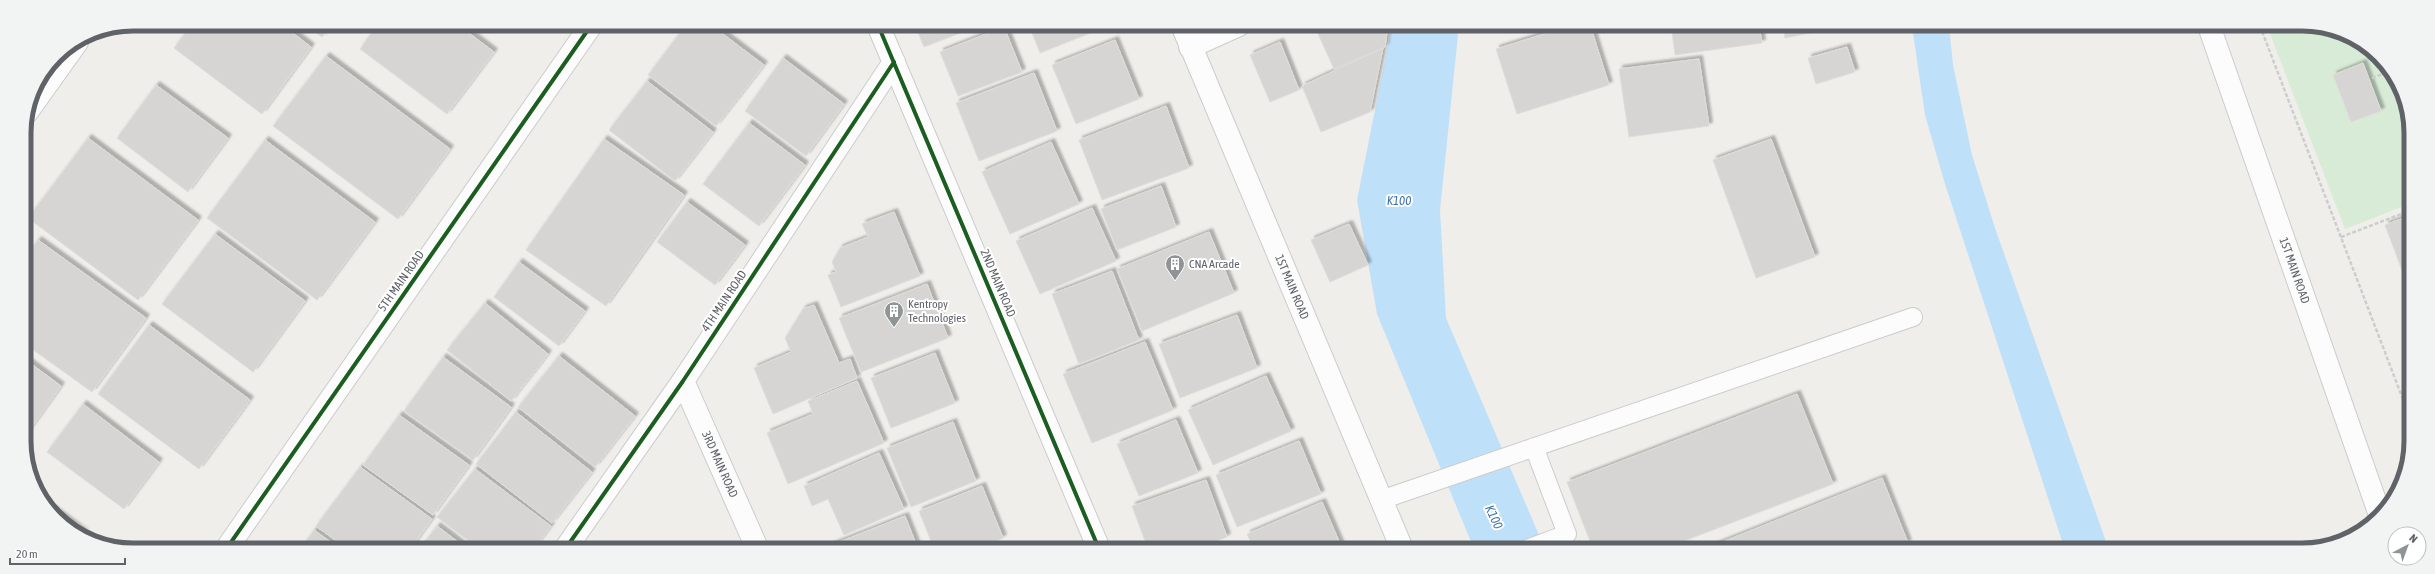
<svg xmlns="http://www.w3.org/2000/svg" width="2435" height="574" font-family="'Asap Condensed',sans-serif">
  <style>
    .green { fill: #d8ebd6 }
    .water { fill: #bfe0f9 }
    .building { fill: #d6d5d3; stroke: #deddd9; filter: url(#shadow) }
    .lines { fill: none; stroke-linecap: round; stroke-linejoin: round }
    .service-casing { stroke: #cbcccc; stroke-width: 20 }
    .minor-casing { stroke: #cbcccc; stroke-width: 24 }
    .tertiary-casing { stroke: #cbcccc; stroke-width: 24 }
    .path { stroke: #cacfcc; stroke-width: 2.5; stroke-dasharray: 4 2; stroke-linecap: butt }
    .service { stroke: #fdfcfc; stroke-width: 18 }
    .minor { stroke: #fdfcfc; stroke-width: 22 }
    .tertiary { stroke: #fdfcfc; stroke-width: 22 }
    .cycleway-casing { stroke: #fff; stroke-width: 6 }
    .cycleway { stroke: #1b5e20; stroke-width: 4 }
    .labels { text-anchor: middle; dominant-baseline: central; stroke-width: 4; stroke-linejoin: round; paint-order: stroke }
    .poi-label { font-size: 12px; fill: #5f6368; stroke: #fff; text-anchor: start }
    .street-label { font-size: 12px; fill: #5f6368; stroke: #fff }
    .water-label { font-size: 13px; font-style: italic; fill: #4174aa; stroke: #fff }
    .rim { fill: none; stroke: #5f6368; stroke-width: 5 }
  </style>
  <defs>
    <filter id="shadow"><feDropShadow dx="3.5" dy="-3.5" stdDeviation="1" flood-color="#0004"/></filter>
  </defs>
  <rect width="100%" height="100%" fill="#efeeea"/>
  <path class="green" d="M 2267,26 L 2323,26 L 2379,56 L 2409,112 L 2409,204 L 2345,229 Z"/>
  <path class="water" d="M 1392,25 L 1459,25 L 1440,210 L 1446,318 L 1545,549 L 1474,549 L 1377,314 L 1357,200 Z
    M 1912,26 L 1949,26 L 1953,65 L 1972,155 L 1995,228 L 2109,550 L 2065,550 L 1945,184 L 1925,115 Z"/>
  <path class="building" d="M 192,24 L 281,24 L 311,47 L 262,114 L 174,48 Z
    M 305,24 L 332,24 L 322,37 Z
    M 378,24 L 457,24 L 494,52 L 447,114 L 360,49 Z
    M 686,25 L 711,25 L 764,65 L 716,126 L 648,75 Z
    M 915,25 L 981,25 L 924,47 Z
    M 1029,25 L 1096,25 L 1098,30 L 1040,53 Z
    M 1314,25 L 1388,25 L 1385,47 L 1334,69 Z
    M 1573,25 L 1590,25 L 1609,85 L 1517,114 L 1496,49 Z
    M 1671,25 L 1759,26 L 1762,43 L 1675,55 Z
    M 1783,26 L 1841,26 L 1841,27 L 1785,38 Z
    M 1004,27 L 1022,72 L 958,96 L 940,52 Z
    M 1115,40 L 1139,99 L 1076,124 L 1052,65 Z
    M 1280,42 L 1299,90 L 1270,102 L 1250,55 Z
    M 1847,47 L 1855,72 L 1816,84 L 1808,58 Z
    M 1383,48 L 1370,112 L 1321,132 L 1302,86 Z
    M 326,56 L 450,149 L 398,219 L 273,126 Z
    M 783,58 L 844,104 L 806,156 L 745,111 Z
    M 1699,59 L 1709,126 L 1629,137 L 1619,69 Z
    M 2363,63 L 2381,111 L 2351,122 L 2333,75 Z
    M 1034,73 L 1057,131 L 979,161 L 956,103 Z
    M 647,81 L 713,132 L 675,181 L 609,130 Z
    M 156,85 L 228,138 L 188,192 L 117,138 Z
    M 1166,106 L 1189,168 L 1102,200 L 1079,140 Z
    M 749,123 L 805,165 L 759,226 L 703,184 Z
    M 88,138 L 198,220 L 138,300 L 28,218 Z
    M 604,139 L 684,195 L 606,306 L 526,250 Z
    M 1771,139 L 1815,257 L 1756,278 L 1713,160 Z
    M 265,140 L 375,222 L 317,300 L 207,218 Z
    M 1051,142 L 1079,204 L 1010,234 L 982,172 Z
    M 1161,186 L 1176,227 L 1117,250 L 1101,209 Z
    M 687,202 L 745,245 L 715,285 L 657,242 Z
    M 1092,208 L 1116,261 L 1040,294 L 1016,241 Z
    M 894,212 L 920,276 L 841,307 L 828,275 L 836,272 L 832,262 L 840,248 L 868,237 L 862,224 Z
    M 2409,216 L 2409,289 L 2385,225 Z
    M 1349,224 L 1368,265 L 1330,282 L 1311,240 Z
    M 1209,232 L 1234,293 L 1142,331 L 1117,269 Z
    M 215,234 L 305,301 L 253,372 L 162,304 Z
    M 38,240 L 146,318 L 92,392 L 25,344 L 25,257 Z
    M 519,262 L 585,311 L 559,346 L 494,297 Z
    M 1112,271 L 1139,340 L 1079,364 L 1052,294 Z
    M 927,284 L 948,338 L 861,372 L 839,318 Z
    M 485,303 L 548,354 L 511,401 L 447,350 Z
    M 814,305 L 839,363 L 850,359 L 857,378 L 773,414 L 754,368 L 791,352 L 785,338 L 803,309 Z
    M 1237,315 L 1257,368 L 1180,398 L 1159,344 Z
    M 149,325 L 250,400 L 199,469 L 98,394 Z
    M 1145,342 L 1173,410 L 1092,443 L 1063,374 Z
    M 935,353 L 955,403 L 891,428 L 871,378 Z
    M 559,356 L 635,416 L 595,467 L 518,407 Z
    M 443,357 L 511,407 L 473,460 L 404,411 Z
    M 26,360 L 61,386 L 28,432 L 26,431 Z
    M 1266,376 L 1291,431 L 1213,465 L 1188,410 Z
    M 857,381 L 884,443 L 788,484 L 767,433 L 813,414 L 808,401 Z
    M 1797,394 L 1833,484 L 1663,549 L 1593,549 L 1567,482 Z
    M 83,404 L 159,462 L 124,509 L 47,452 Z
    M 516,412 L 592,472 L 552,523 L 476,464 Z
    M 399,415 L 469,465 L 433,515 L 363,465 Z
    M 1176,420 L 1198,473 L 1139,496 L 1117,444 Z
    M 953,422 L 976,481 L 911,507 L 887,448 Z
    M 1299,441 L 1321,494 L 1237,527 L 1216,475 Z
    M 879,453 L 904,509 L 844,535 L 828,499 L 812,506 L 804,486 Z
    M 360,467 L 432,519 L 411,548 L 346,548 L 316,526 Z
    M 475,469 L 551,526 L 534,548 L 478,548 L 437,517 Z
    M 1882,478 L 1908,543 L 1893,549 L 1705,549 Z
    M 1206,480 L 1227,537 L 1194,549 L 1148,549 L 1132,506 Z
    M 982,486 L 1003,538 L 978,549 L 934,549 L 919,511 Z
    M 1322,502 L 1341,546 L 1335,549 L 1254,549 L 1247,534 Z
    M 51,508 L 85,533 L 56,518 Z
    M 905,516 L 918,549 L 824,549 L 824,548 Z
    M 437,526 L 466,548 L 420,548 Z
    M 314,530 L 339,548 L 301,548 Z
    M 1228,546 L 1230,549 L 1220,549 Z"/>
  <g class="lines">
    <g class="service-casing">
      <path id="service" d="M 1381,500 L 1913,317
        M 1527,549 L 1567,534 L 1534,447"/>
    </g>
    <g class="minor-casing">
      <g id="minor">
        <path d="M 878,25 L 1099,549"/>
        <path id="s1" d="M 2209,26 L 2380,515"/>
        <path d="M 1190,47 L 1239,25"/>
        <path d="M 27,112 L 77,42"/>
        <path id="s2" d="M 683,381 L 757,548"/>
        <path d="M 227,548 L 592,24"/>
        <path d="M 566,548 L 683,381 L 894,62"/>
      </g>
    </g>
    <g class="tertiary-casing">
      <g id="tertiary">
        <path id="s3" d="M 1182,25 L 1402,549"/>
      </g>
    </g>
    <path class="path" d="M 2260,26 L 2409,415
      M 2372,78 L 2387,72
      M 2341,237 L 2409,211"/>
    <use href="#service" class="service"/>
    <use href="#minor" class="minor"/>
    <use href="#tertiary" class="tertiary"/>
    <g class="cycleway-casing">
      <path id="cycleway" d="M 878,25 L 1099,549
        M 227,548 L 592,24
        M 566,548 L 683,381 L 894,62"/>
    </g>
    <use href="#cycleway" class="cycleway"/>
  </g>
  <defs>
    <g id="building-pin" transform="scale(1)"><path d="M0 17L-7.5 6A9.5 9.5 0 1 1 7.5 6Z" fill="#919496" stroke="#fff"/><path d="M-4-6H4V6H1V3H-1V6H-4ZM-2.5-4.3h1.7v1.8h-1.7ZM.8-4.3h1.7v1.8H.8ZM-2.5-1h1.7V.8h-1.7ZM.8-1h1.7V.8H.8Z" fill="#fff"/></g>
  </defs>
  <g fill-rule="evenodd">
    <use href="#building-pin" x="1175" y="264"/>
    <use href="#building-pin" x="894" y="311"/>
  </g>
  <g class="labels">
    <g class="poi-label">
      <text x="1189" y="264">CNA Arcade</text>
      <text x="908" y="304">Kentropy<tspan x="908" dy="14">Technologies</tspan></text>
    </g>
    <g class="street-label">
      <text stroke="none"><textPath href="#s1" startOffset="259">1ST MAIN ROAD</textPath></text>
      <text transform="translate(401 281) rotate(-55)">5TH MAIN ROAD</text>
      <text transform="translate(998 283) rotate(67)">2ND MAIN ROAD</text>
      <text stroke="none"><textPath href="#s3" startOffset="284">1ST MAIN ROAD</textPath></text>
      <text transform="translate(724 301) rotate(-56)">4TH MAIN ROAD</text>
      <text stroke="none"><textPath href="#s2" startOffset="91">3RD MAIN ROAD</textPath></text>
    </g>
    <g class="water-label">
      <text x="1399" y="200">K100</text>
      <text transform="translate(1494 517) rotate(65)">K100</text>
    </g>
  </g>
  <path d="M0 0H2435V574H0ZM133 31H2302A102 102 0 0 1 2404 133V441A102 102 0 0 1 2302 543H133A102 102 0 0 1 31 441V133A102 102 0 0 1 133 31Z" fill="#f2f3f3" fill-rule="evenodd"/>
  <path class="rim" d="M133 31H2302A102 102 0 0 1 2404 133V441A102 102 0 0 1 2302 543H133A102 102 0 0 1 31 441V133A102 102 0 0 1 133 31Z"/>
  <g transform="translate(2407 546) rotate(41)"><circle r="19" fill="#ffffff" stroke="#bfc1c3"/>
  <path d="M0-3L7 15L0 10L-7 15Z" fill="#919496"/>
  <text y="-6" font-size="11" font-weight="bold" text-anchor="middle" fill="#5f6368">N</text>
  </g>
  <path d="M10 558v6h115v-6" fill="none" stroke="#5f6368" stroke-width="2"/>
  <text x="16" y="558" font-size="12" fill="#5f6368" stroke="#ffffff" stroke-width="3" paint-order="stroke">20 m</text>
</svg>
